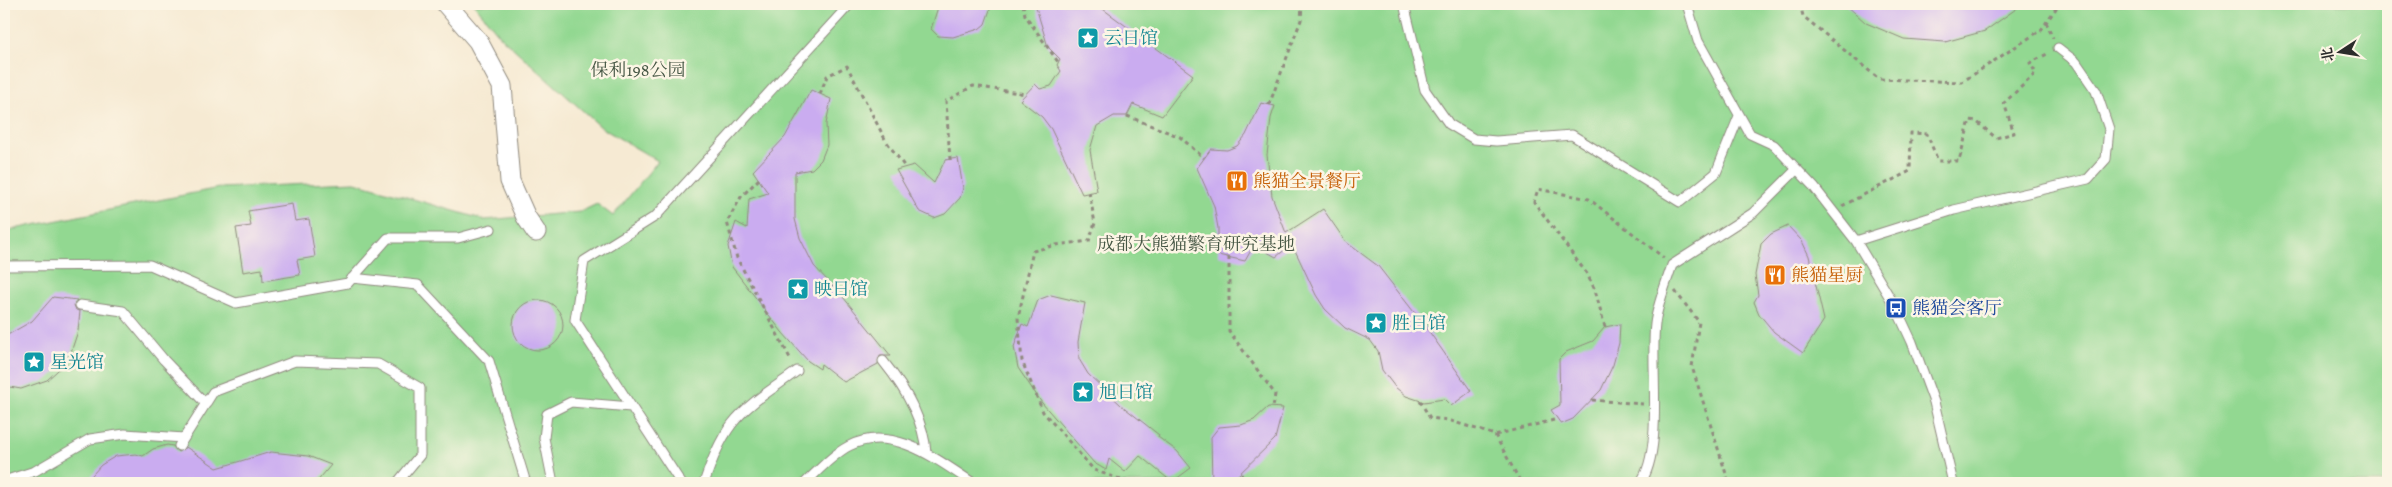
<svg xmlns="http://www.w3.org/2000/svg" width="2392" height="487" font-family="Alegreya,'Noto Serif SC',serif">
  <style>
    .green { fill: #92d891; stroke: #5e825e }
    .building { fill: #caacf0 }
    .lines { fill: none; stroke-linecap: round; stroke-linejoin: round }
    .service-casing { stroke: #908a7f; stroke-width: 11 }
    .minor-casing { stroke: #908a7f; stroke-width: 21 }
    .path { stroke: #908a7f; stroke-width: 3; stroke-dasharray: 4 4; stroke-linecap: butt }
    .service { stroke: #fff; stroke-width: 9 }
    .minor { stroke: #fff; stroke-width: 19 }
    .labels { text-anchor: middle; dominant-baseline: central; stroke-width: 5; stroke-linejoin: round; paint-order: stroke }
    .culture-label { font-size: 18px; fill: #0d838f; stroke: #fcf5e5; text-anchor: start }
    .park-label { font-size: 18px; fill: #455644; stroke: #fcf5e5 }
    .food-label { font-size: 18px; fill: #c56008; stroke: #fcf5e5; text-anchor: start }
    .transit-label { font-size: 18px; fill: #164399; stroke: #fcf5e5; text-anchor: start }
  </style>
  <rect width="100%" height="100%" fill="#fcf5e5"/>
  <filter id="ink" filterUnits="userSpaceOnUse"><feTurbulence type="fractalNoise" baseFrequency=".02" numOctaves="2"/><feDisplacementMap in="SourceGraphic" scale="10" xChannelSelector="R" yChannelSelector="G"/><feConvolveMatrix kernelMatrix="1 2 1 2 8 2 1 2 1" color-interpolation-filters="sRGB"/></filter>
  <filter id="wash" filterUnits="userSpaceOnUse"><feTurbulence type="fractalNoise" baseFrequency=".0096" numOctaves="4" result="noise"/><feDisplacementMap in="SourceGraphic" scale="20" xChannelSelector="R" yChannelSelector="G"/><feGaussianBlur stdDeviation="1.12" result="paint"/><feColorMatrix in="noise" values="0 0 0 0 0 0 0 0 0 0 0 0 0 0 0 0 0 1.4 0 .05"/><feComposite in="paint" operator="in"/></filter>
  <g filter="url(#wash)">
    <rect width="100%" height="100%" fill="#f6ead3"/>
    <path class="green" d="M 474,4 L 2388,4 L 2388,483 L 4,483 L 4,231 L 219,188 L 355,182 L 485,220 L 580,212 L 597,204 L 613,216 L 658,161 L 602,128 L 502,38 Z"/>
    <g id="blocks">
      <path class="building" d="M 939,4 L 992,4 L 985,24 L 979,29 L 953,37 L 938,36 L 931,29 Z
        M 1035,4 L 1096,4 L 1193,75 L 1162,116 L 1133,104 L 1127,116 L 1114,116 L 1097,126 L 1090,150 L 1097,191 L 1082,194 L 1051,129 L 1042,117 L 1020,100 L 1035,84 L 1040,89 L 1051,86 L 1061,71 L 1057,65 L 1060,59 L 1048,47 Z
        M 1845,4 L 2023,4 L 1985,31 L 1945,42 L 1904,39 L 1866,23 Z
        M 811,90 L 831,99 L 826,124 L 827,145 L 821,160 L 812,169 L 795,172 L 795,219 L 800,238 L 814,266 L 843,297 L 891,356 L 880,356 L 878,364 L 844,382 L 821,364 L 820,369 L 808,361 L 782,332 L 732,267 L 728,246 L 736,222 L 747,228 L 749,199 L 768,193 L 753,171 L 785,137 Z
        M 1261,103 L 1275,106 L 1271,118 L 1267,155 L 1272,196 L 1286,233 L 1323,209 L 1346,242 L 1378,266 L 1428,330 L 1471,391 L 1451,406 L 1444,399 L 1424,402 L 1406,396 L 1395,387 L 1382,370 L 1378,351 L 1370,340 L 1345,328 L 1325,309 L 1316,295 L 1292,244 L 1276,257 L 1254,245 L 1245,261 L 1218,255 L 1218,228 L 1214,206 L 1197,168 L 1211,149 L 1227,150 L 1237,146 L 1246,135 Z
        M 958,158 L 963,188 L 960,198 L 945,214 L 934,218 L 919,211 L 896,170 L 914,165 L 934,183 L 945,160 Z
        M 292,204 L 295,221 L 309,219 L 315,257 L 297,260 L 300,275 L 263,281 L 262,269 L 243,272 L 236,228 L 251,226 L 248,211 Z
        M 1788,226 L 1802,241 L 1809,256 L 1824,320 L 1803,353 L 1774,332 L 1759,314 L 1754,302 L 1758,295 L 1755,275 L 1761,244 L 1771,234 Z
        M 1051,295 L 1085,303 L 1078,342 L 1079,359 L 1088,374 L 1121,405 L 1159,435 L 1158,437 L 1177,451 L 1191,468 L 1172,482 L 1140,456 L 1125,472 L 1109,459 L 1106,470 L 1094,463 L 1042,403 L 1018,368 L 1014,347 L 1022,324 L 1028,327 L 1038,300 Z
        M 53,297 L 77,300 L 74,305 L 76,310 L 80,311 L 78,331 L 68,361 L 47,380 L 21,389 L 4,386 L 4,337 L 32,321 Z
        M513 325a25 25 0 1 1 50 0a25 25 0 1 1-50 0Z
        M 1620,324 L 1619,343 L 1613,365 L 1601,390 L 1573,419 L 1561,424 L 1551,410 L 1560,405 L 1559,359 L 1566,352 L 1593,341 L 1605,327 Z
        M 1268,407 L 1283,408 L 1275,439 L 1232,481 L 1212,483 L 1211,437 L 1219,427 L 1241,425 L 1254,420 Z
        M 167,445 L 173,446 L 178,452 L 186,447 L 217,468 L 271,452 L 308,456 L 331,465 L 316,483 L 85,483 L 101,465 L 116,456 L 136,454 L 143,456 L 153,449 Z"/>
    </g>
  </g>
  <g filter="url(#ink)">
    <use href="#blocks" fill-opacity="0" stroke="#908a7f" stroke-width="1"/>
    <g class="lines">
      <g class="service-casing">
        <path id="service" d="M 1404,4 L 1425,90 L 1449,124 L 1474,139 L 1496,141 L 1572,135 L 1680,202 L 1716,173 L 1739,116
          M 1687,4 L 1698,41 L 1750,134 L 1774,145 L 1814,187 L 1856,241 L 1896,308 L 1912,342 L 1934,402 L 1953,483
          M 1856,241 L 1954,210 L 2088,179 L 2106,159 L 2109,129 L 2096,91 L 2076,62 L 2058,48
          M 4,266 L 150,265 L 236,303 L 348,283 L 388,238 L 458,238 L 491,229
          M 352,278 L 418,285 L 489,361 L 526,483
          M 80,305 L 123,311 L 164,360 L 206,404
          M 883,361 C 904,387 924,419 926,453
          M 179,446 L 213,392 L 295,361 L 378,364 L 420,388 L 420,455 L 397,483
          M 4,481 L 35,471 L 90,439 L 125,434 L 184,438
          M 553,483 L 544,438 L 547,414 L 571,402 L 631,407
          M 681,483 L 575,320 L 584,261 L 656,216 L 850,4
          M 704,483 C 711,463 719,441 732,424 C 748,403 776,387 797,371
          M 805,483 C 819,470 832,455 849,446 C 892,423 939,461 973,483
          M 1640,483 C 1664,452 1650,365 1655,324 C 1657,305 1666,284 1672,265 L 1753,213 L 1797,169"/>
      </g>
      <g class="minor-casing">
        <path id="minor" d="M 446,4 L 478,41 L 502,86 L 510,181 L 526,217 L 536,232"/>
      </g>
      <path class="path" d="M 1023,4 L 1025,15 L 1058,62
        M 1800,4 L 1803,16 L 1879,79 L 1962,82 L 2041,30 L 2059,4
        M 2046,22 L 2053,38
        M 820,94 L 827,76 L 847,66 L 886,141 L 905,167
        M 1269,105 L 1301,20 L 1302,4
        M 1127,116 L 1180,137 L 1204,158
        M 950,160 L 946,101 L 973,86 L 1026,94
        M 759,179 L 741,197 L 727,222 L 737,258 L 791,360
        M 1089,192 L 1095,223 L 1089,241 L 1056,245 L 1033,251 L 1018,318 L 1022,361 L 1043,412 L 1094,470 L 1131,483
        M 1842,206 L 1910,171 L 1911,133 L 1927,134 L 1938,161 L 1959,161 L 1970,120 L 1976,121 L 1996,138 L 2014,133 L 2004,103 L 2036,73 L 2030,63 L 2047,54
        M 1229,257 L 1229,331 L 1275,394 L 1273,408
        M 1675,291 L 1699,322 L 1692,367 L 1729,483
        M 1605,327 L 1595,290 L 1587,274 L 1534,202 L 1538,189 L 1589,199 L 1664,258
        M 1592,400 L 1643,404
        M 1420,401 L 1430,418 L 1448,420 L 1495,435 L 1558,419
        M 1495,435 L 1521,483
        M 1241,474 L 1245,483"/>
      <use href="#service" class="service"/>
      <use href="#minor" class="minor"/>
    </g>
  </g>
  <defs>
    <g id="sight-square" transform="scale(1.125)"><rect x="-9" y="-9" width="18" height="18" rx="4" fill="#0f9aa8" stroke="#fcf5e5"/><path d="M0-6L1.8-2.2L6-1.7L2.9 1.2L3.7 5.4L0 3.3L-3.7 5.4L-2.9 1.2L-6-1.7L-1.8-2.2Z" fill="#fff"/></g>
    <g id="restaurant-square" transform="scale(1.125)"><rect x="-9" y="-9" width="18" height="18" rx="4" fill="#e8710a" stroke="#fcf5e5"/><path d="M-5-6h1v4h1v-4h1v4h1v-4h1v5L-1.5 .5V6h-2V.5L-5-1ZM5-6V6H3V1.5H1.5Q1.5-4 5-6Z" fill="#fff"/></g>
    <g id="bus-square" transform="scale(1.125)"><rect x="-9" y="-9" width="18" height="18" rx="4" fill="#1a4fb4" stroke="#fcf5e5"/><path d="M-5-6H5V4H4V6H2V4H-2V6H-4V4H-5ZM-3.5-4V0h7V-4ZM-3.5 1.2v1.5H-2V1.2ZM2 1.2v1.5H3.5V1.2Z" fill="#fff"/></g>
  </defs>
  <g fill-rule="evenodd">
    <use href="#sight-square" x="1088" y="38"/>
    <use href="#restaurant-square" x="1237" y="181"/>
    <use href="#restaurant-square" x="1775" y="275"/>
    <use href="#sight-square" x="798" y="289"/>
    <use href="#bus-square" x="1896" y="308"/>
    <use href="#sight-square" x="1376" y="323"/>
    <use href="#sight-square" x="34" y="362"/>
    <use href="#sight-square" x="1083" y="392"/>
  </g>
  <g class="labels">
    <g class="culture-label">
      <text x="1104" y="38">云日馆</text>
      <text x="814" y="289">映日馆</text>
      <text x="1392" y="323">胜日馆</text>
      <text x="50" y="362">星光馆</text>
      <text x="1099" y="392">旭日馆</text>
    </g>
    <g class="park-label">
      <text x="638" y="70">保利198公园</text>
      <text x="1196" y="244">成都大熊猫繁育研究基地</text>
    </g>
    <g class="food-label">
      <text x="1253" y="181">熊猫全景餐厅</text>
      <text x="1791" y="275">熊猫星厨</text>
    </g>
    <g class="transit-label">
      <text x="1912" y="308">熊猫会客厅</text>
    </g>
  </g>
  <rect width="2392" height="487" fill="none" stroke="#fcf5e5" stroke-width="20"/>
  <g transform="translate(2340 52) rotate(258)" stroke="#fcf5e5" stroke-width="4" paint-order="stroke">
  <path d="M0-4L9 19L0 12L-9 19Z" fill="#2b2b2b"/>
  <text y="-8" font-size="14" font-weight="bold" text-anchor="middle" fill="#2b2b2b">北</text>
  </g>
</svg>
